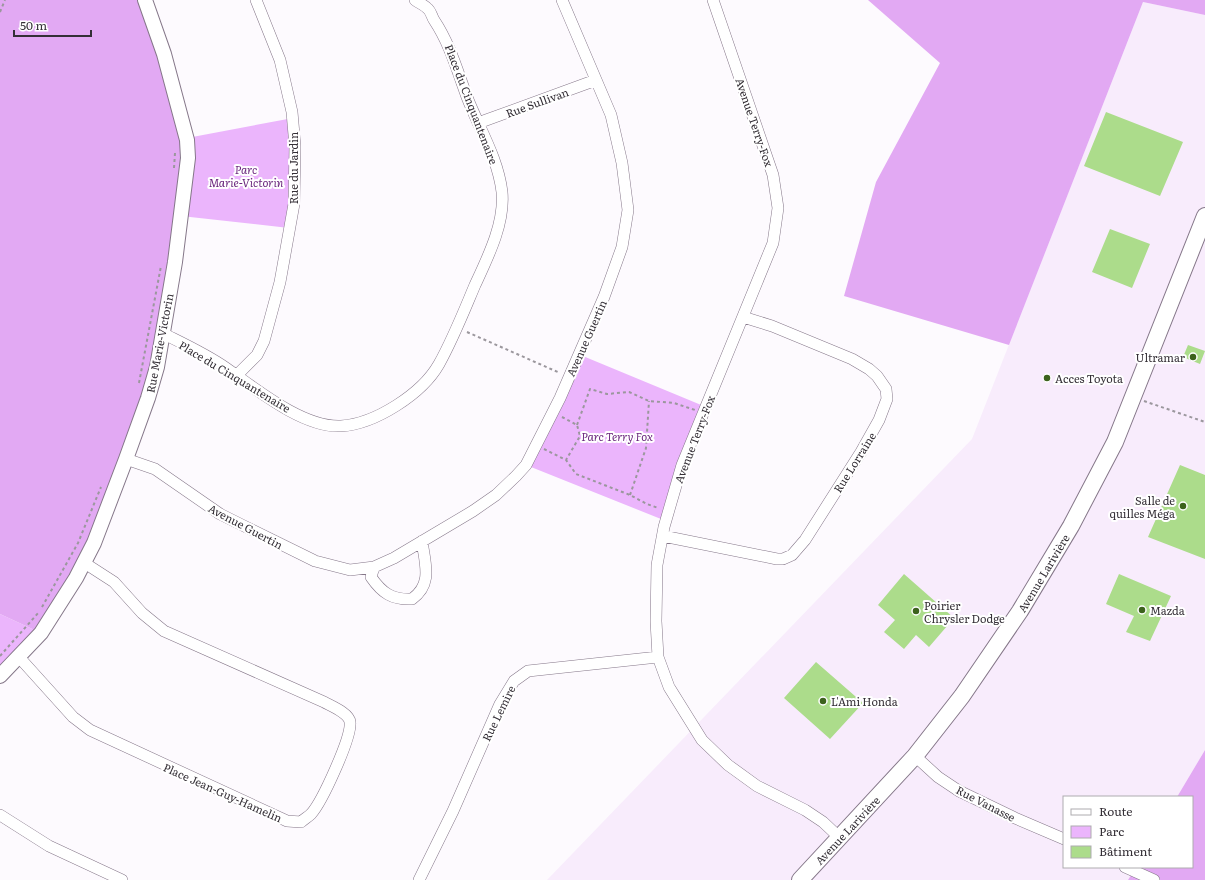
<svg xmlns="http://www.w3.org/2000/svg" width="1205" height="880" font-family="Literata,serif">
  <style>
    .built { fill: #f8ecfc }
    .green { fill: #ebb5fc }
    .forest { fill: #e2a9f3 }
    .building { fill: #acdc8b }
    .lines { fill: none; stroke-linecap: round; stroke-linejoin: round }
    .minor-casing { stroke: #857789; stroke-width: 12 }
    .tertiary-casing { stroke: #857789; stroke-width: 16 }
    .secondary-casing { stroke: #857789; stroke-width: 18 }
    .path { stroke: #9b979d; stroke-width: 2; stroke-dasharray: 3 3; stroke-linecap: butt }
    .minor { stroke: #fff; stroke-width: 11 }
    .tertiary { stroke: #fff; stroke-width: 14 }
    .secondary { stroke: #fff; stroke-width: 16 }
    .poi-dot { fill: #3c621c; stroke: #fff; stroke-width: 1.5 }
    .labels { text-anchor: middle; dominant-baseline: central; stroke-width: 4; stroke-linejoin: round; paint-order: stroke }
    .street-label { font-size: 11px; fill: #342f36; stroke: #fff }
    .park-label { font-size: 11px; font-style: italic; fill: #69257c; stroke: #fff }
    .poi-label { font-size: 11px; fill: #342f36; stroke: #fff; text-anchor: start }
  </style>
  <rect width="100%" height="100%" fill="#fdfafe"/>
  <path class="built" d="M 1143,2 L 1205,15 L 1205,750 L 1177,797 L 1064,797 L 1064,867 L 1136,867 L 1128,880 L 547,880 L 972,439 Z"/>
  <path class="green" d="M 293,118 L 289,228 L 181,216 L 187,138 Z
    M 578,354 L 706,407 L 666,521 L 526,465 Z
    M 0,614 L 41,633 L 0,676 Z"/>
  <path class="forest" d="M 0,0 L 145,0 L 187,140 L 157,367 L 94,543 L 41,633 L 0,614 Z
    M 868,0 L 1205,0 L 1205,15 L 1143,2 L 1009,345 L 844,296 L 876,182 L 940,63 Z
    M 1205,750 L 1205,880 L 1128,880 L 1136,867 L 1192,867 L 1192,797 L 1177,797 Z"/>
  <path class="building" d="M 1106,112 L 1183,142 L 1160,196 L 1084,166 Z
    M 1110,229 L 1150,244 L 1132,288 L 1092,272 Z
    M 1188,345 L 1205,351 L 1200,364 L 1183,357 Z
    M 1180,465 L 1205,475 L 1205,559 L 1148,537 Z
    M 904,574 L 954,618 L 929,647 L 916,635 L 904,649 L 884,632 L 895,620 L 878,605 Z
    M 1119,574 L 1171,596 L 1150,641 L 1126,632 L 1134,616 L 1106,604 Z
    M 816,662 L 863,703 L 830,739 L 784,698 Z"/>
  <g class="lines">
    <g class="minor-casing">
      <path id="minor" d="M 713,0 L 773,175 L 778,208 L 773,243 L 682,465 L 664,527 L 657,565 L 656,621 L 658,657 L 669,687 L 702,740 L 728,765 L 757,786 L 805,810 L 823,822 L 840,838
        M 478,123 L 596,80
        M 162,333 C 184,344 206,354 226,368 C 256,389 303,428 341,426 C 375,424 422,394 439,364 C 453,339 464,311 475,285 C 488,257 505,223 502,192 C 498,158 479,128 467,97 C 457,70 450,44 434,20 C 432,17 431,11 427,8 C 424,5 419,3 415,0
        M 236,376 L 257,355 L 264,341 L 280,282 L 294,204 L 295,146 L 292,112 L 280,60 L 256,0
        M 126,459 L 155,469 L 220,514 L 242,525 L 315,561 L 350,570 L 374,567 L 394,558 L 473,511 L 496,495 L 516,476 L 526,465 L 560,398 L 604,297 L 622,247 L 628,210 L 622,163 L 611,115 L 562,0
        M 663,536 L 777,559 L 783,559 L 792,555 L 805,540 L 861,452 L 879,420 L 887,399 L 886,389 L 877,376 L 869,369 L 852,359 L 772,326 L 743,317
        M 374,567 L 371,577 C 382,593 392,600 412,599 C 433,584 425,564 422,541
        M 18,656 L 73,717 L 90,730 L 287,821 L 301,822 C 304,819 308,817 311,814 C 322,802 352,737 350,722 C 349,713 331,706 324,702 L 164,631 L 142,613 L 114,582 L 83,562
        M 915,756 L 938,777 L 959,791 L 1015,818 L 1064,839
        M 0,815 L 49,846 L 122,880
        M 1125,867 L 1154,880
        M 419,880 L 453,811 L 500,704 L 514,681 L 528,671 L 658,657"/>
    </g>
    <g class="tertiary-casing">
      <path id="tertiary" d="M 0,676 L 41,633 L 76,578 L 94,543 L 126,459 L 148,398 L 157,367 L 175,262 L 188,158 L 187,140 L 164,54 L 145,0"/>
    </g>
    <g class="secondary-casing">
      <path id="secondary" d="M 800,880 L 915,756 L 962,696 L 1020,611 L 1071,526 L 1115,442 L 1205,216"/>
    </g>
    <path class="path" d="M 0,12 L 5,0
      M 174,168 L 175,153
      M 467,332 L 560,373
      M 139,383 L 161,266
      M 1144,401 L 1205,422
      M 562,417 L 577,425 L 580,436 L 566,460
      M 577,425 L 590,389 L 607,394 L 629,392 L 649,401 L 674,403 L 695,410
      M 544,449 L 566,460 L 576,474 L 630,495 L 647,504 L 658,508
      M 630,495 L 646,448 L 649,401
      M 42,607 L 78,543 L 101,487
      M 0,656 L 39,612"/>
    <use href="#minor" class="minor"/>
    <use href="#tertiary" class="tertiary"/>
    <use href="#secondary" class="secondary"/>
  </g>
  <g class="poi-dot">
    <circle cx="1193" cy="357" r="4"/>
    <circle cx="1047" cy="378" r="4"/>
    <circle cx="1183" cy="506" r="4"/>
    <circle cx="1142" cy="610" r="4"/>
    <circle cx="916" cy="611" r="4"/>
    <circle cx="823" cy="701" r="4"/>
  </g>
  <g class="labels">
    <g class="street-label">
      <text transform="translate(537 102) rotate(-20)">Rue Sullivan</text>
      <text transform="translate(472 104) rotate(69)">Place du Cinquantenaire</text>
      <text transform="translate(755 122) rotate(71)">Avenue Terry-Fox</text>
      <text transform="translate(293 168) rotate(-90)">Rue du Jardin</text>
      <text transform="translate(586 338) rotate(-66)">Avenue Guertin</text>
      <text transform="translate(159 343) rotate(-79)">Rue Marie-Victorin</text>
      <text transform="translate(235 376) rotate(31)">Place du Cinquantenaire</text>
      <text transform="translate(694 439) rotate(-69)">Avenue Terry-Fox</text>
      <text transform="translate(854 462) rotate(-58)">Rue Lorraine</text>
      <text transform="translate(246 526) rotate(28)">Avenue Guertin</text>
      <text transform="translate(1043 573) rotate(-59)">Avenue Larivière</text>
      <text transform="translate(498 713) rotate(-64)">Rue Lemire</text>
      <text transform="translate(223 792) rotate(24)">Place Jean-Guy-Hamelin</text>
      <text transform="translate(986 803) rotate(27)">Rue Vanasse</text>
      <text transform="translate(847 830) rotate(-47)">Avenue Larivière</text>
    </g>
    <g class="park-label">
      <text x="246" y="169">Parc<tspan x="246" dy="13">Marie-Victorin</tspan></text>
      <text x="617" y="436">Parc Terry Fox</text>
    </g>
    <g class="poi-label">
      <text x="1185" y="357" text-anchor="end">Ultramar</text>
      <text x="1055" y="378">Acces Toyota</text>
      <text x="1175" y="500" text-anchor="end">Salle de<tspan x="1175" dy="13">quilles Méga</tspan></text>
      <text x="924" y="605">Poirier<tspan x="924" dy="13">Chrysler Dodge</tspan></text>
      <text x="1150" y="610">Mazda</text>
      <text x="831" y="701">L'Ami Honda</text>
    </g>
  </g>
  <rect x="1063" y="796" width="130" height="72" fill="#ffffff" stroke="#aeacaf"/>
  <rect x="1071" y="809" width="20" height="6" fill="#ffffff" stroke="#aeacaf"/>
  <text x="1099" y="816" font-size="12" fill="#342f36">Route</text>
  <rect x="1071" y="826" width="20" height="12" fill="#ebb5fc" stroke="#aeacaf"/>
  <text x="1099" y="836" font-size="12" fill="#342f36">Parc</text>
  <rect x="1071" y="846" width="20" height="12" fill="#acdc8b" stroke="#aeacaf"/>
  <text x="1099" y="856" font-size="12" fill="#342f36">Bâtiment</text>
  <path d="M14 30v6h77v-6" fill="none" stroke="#342f36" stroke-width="2"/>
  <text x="20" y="30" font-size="12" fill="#342f36" stroke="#ffffff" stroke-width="3" paint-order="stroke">50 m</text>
</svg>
